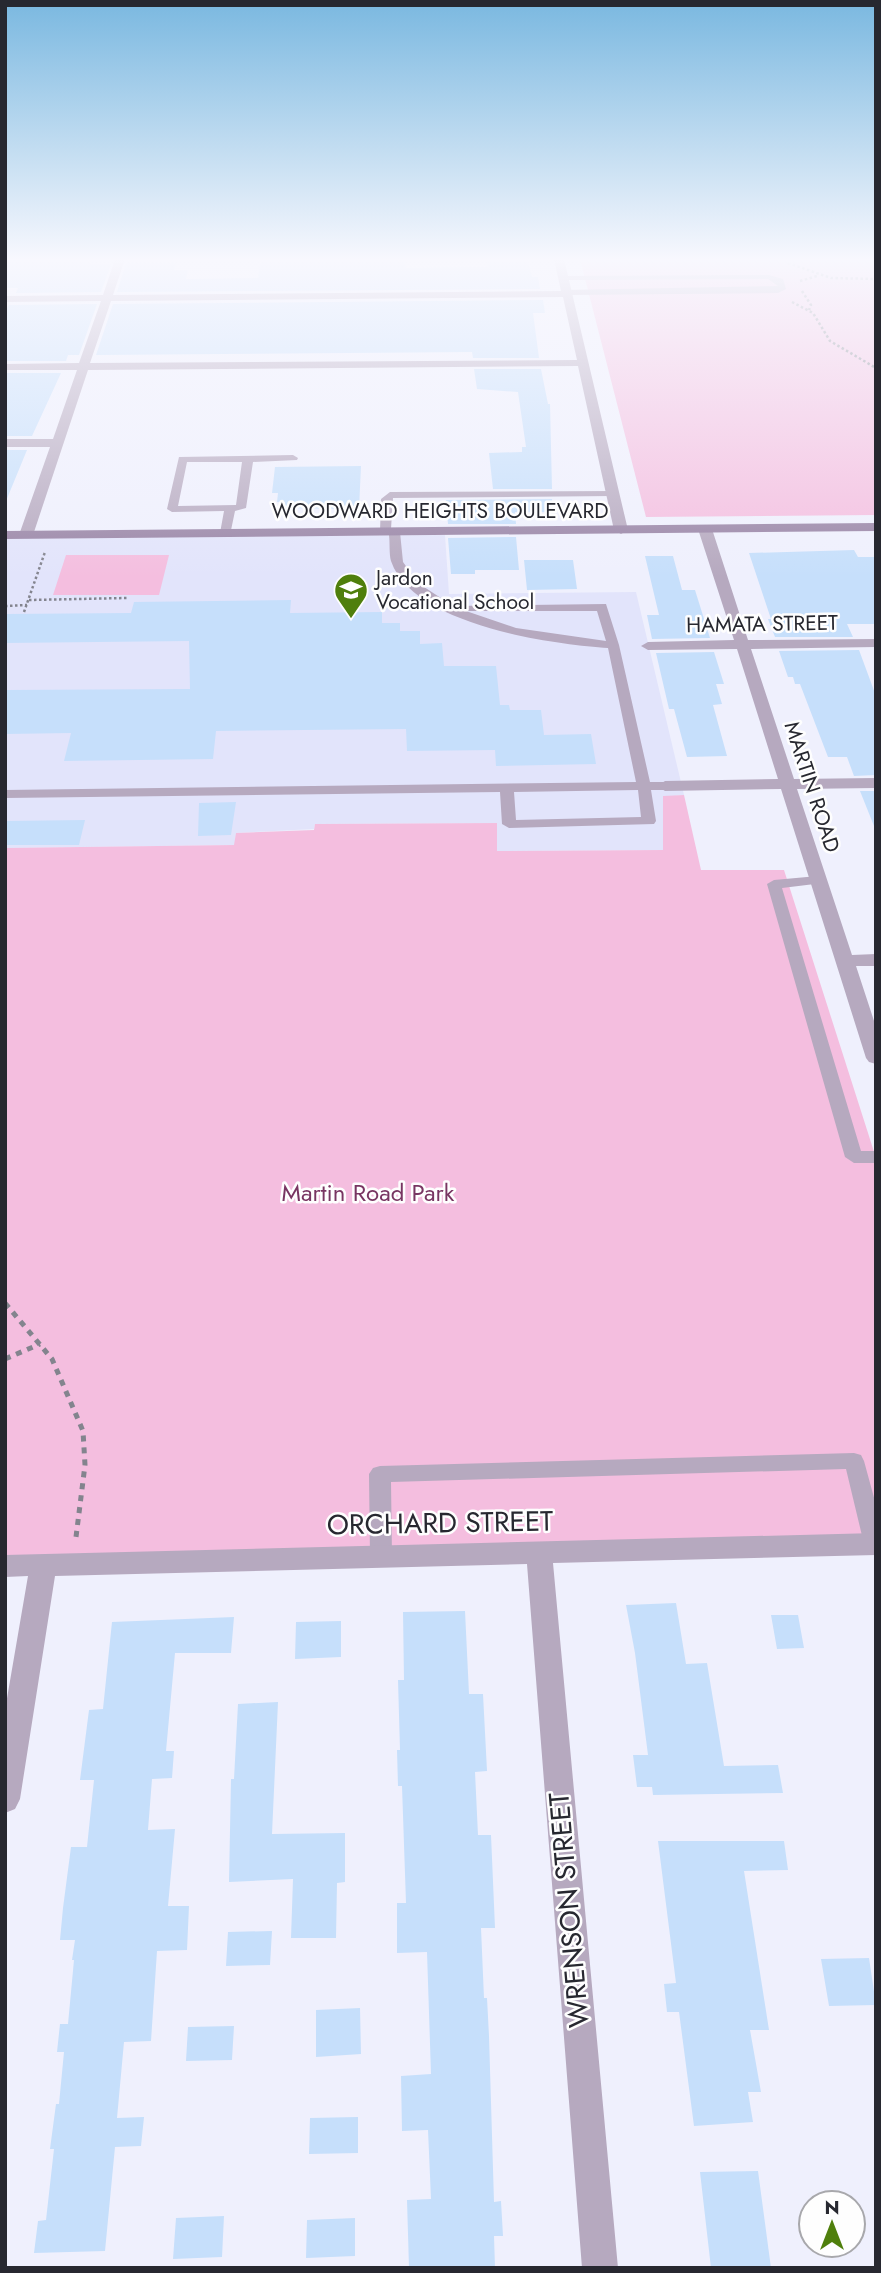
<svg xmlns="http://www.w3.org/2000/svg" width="881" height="2273" font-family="Jost,sans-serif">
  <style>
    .built { fill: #e2e4fb }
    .green { fill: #f4bedf }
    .building { fill: #c6dffb }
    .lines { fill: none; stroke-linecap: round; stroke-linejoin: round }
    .path-far1 { stroke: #83848e; stroke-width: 2.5; stroke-dasharray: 2.5 2.5; stroke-linecap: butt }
    .path { stroke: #83848e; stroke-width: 5; stroke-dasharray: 6 6; stroke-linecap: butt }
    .lane { fill: #b6a9bf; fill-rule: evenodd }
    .street { fill: #b6a9bf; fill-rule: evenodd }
    .secondary { fill: #9985a6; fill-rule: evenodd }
    .labels { text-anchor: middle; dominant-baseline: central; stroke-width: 5; stroke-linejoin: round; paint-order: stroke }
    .far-street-label { font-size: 21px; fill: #272830; stroke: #fefefe }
    .far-poi-label { font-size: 21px; fill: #272830; stroke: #fefefe; text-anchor: start }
    .park-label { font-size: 24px; fill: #783562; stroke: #fefefe }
    .near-street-label { font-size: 28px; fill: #272830; stroke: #fefefe }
  </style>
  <rect width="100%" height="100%" fill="#eff0fd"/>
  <path class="built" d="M 445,535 L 449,594 L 636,592 L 684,795 L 663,797 L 664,850 L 496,851 L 497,823 L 315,824 L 314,829 L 236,833 L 235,845 L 5,848 L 5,538 Z"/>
  <path class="green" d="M 580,259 L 876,259 L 876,515 L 646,517 Z
    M 66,555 L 169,555 L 159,595 L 53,595 Z
    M 684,795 L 701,870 L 784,870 L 876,1158 L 876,1507 L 867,1543 L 5,1564 L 5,848 L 234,845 L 236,833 L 314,830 L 315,824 L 497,823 L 497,851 L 663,850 L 663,796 Z"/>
  <path class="building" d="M 5,259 L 88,259 L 87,262 L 93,264 L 111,264 L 101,292 L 16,293 L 18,288 L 5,288 Z
    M 261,260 L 402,260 L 405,262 L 406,268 L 488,267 L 487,262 L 528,261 L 532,277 L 538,277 L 540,289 L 117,292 L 126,263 L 176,263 L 174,270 L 188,270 L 186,279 L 258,278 Z
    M 543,300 L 545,313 L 533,313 L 539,358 L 473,358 L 472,352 L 96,355 L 113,304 Z
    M 97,304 L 79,355 L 68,355 L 66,361 L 5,361 L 5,312 L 9,305 Z
    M 474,369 L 541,369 L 548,404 L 550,404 L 552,489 L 493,489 L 489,453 L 522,452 L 522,447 L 526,447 L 518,392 L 477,389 Z
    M 5,373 L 61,373 L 32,436 L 5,436 Z
    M 5,450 L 27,450 L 6,501 L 5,501 Z
    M 361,466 L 359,509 L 285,508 L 285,502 L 277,502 L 278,493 L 272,493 L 275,467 Z
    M 552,499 L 553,512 L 515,512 L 516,524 L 448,524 L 446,500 Z
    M 516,537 L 519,570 L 475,570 L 475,574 L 451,574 L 448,538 Z
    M 854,550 L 858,557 L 876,557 L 876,624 L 847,624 L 853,637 L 775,637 L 768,619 L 771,619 L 749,553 Z
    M 645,556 L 673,556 L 682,590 L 695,590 L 710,638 L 652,639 L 647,615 L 659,615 Z
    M 524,560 L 573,560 L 577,589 L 527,590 Z
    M 291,600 L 290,613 L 382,612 L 382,623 L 400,623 L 400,631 L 420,631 L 420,644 L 442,643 L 444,666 L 496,666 L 500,705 L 509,705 L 510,710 L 541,710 L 544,735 L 591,734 L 596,764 L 496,766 L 495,750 L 407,751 L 406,729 L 216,731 L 213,759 L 64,761 L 71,733 L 5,734 L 5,690 L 190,689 L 189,641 L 5,643 L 5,614 L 131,613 L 134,602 Z
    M 859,650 L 876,696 L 876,775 L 854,776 L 847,757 L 828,757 L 800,684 L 795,684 L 793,677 L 788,677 L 779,651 Z
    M 714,652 L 724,684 L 716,684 L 722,704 L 713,705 L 727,756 L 687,757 L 674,709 L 669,709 L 656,653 Z
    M 860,791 L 876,791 L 876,826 L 874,826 Z
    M 236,802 L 231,835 L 198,836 L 199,803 Z
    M 85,820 L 79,845 L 5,845 L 5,821 Z
    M 676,1603 L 686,1664 L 707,1663 L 724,1766 L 778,1765 L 783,1793 L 653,1795 L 652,1787 L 637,1787 L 633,1755 L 648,1755 L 635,1653 L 626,1605 Z
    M 465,1611 L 469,1694 L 483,1694 L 487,1771 L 475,1772 L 478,1835 L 491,1835 L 495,1928 L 481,1928 L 484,1998 L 487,1998 L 489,2036 L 494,2202 L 501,2201 L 503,2236 L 494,2236 L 495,2268 L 409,2268 L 407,2200 L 431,2199 L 428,2130 L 402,2131 L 401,2076 L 431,2074 L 427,1952 L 397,1953 L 397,1903 L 406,1903 L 402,1786 L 398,1786 L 397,1750 L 400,1750 L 398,1680 L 404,1680 L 403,1612 Z
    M 771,1615 L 798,1615 L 804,1648 L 777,1649 Z
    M 234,1617 L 231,1653 L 175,1653 L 166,1751 L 174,1751 L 172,1778 L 152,1779 L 148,1830 L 175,1829 L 168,1906 L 189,1906 L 187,1950 L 157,1951 L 151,2041 L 124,2042 L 117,2118 L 144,2117 L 141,2146 L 115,2147 L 105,2251 L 34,2253 L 38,2221 L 46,2220 L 54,2149 L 50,2149 L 56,2104 L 59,2104 L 64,2052 L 57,2052 L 60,2024 L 68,2024 L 74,1960 L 72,1960 L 75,1940 L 60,1940 L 63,1908 L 71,1847 L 87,1847 L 94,1780 L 80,1780 L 89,1710 L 103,1709 L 112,1622 Z
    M 341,1621 L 341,1657 L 295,1659 L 296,1622 Z
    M 278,1702 L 272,1834 L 345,1833 L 345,1882 L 337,1883 L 336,1938 L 291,1938 L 293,1879 L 229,1882 L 231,1779 L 234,1779 L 238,1704 Z
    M 658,1841 L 784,1841 L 788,1870 L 744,1871 L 769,2030 L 750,2030 L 761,2092 L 748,2092 L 753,2122 L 694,2126 L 679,2012 L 667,2012 L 664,1984 L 676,1983 Z
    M 272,1931 L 270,1965 L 226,1966 L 228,1932 Z
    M 869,1958 L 876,2005 L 829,2006 L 821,1959 Z
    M 360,2008 L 361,2054 L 316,2057 L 316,2010 Z
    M 234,2026 L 232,2060 L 186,2061 L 188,2027 Z
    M 358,2117 L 358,2153 L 309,2154 L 310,2118 Z
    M 758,2171 L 771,2268 L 711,2268 L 700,2172 Z
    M 224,2216 L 222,2257 L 173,2259 L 176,2218 Z
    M 355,2218 L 355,2256 L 306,2258 L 307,2220 Z"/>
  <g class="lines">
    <path class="path-far1" d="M 788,263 L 831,278 L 876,279
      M 800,281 L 817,276
      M 802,291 L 811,305 L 809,310
      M 792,302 L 813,313 L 830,341 L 876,368
      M 29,600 L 127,598
      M 5,606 L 27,605
      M 24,612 L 45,552"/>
    <path class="path" d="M 5,1303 L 52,1359 L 83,1431 L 85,1465 L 76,1537
      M 5,1359 L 40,1344"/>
    <path class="lane" d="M 769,275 L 783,279 L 786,289 L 778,293 L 567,295 L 564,290 L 778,286 L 768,279 L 563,280 L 559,278 L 563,276 Z
      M 293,455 L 298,458 L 297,460 L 253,462 L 246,508 L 235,511 L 230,535 L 220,533 L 224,511 L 172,512 L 167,509 L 179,457 ZM 187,462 L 242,462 L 236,505 L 178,506 Z
      M 617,491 L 617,495 L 613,496 L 393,498 L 391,529 L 400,532 L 403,562 L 418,583 L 453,606 L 606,604 L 619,645 L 650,782 L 665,782 L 672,786 L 665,790 L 651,790 L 656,821 L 654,824 L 509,828 L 502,824 L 500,792 L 5,798 L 5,790 L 636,782 L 608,648 C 550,644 413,625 391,561 C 389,554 390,543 389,535 L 380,532 L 381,499 L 390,492 ZM 466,611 L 597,611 L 606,641 L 516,628 ZM 638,790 L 641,817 L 516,820 L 514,792 Z
      M 818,876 L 825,880 L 823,883 L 782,888 L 861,1151 L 876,1151 L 876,1163 L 854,1163 L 845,1157 L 767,884 L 774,880 Z
      M 854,1453 L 861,1455 L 864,1461 L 876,1505 L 875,1553 L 867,1550 L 864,1544 L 846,1469 L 391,1482 L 392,1556 L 389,1562 L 381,1565 L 373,1562 L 370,1556 L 369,1474 L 373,1468 L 380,1466 Z"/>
    <path class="street" d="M 115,259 L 125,259 L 113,295 L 561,291 L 554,259 L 564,259 L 628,530 L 621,534 L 614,530 L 578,366 L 88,370 L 33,535 L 31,538 L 21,538 L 19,535 L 50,447 L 5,447 L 5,439 L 53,439 L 77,370 L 5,370 L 5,364 L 79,363 L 101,301 L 5,302 L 5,296 L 103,295 ZM 563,297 L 577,360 L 90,363 L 111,301 Z
      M 705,525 L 712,529 L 748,640 L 876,639 L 876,647 L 751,649 L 794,779 L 876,778 L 876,788 L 797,789 L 852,955 L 876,954 L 876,966 L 856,966 L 876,1027 L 876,1064 L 869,1062 L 866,1058 L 781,789 L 665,791 L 657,786 L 665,781 L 778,779 L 737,649 L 648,650 L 641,646 L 648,642 L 734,640 L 698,529 Z
      M 876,1533 L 876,1555 L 553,1563 L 618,2268 L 582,2268 L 527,1564 L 55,1576 L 20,1799 L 15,1809 L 5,1813 L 5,1710 L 28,1576 L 5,1577 L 5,1555 Z"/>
    <path class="secondary" d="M 876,523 L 876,531 L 5,539 L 5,531 Z"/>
  </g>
  <linearGradient id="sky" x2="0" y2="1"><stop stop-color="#7ab8e0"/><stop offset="0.45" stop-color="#f8f8fe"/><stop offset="1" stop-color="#f8f8fe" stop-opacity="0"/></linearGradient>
  <rect width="881" height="577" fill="url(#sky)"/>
  <defs>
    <g id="school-pin" transform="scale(1.75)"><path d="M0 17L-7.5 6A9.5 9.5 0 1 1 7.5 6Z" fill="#4f7f0c" stroke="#fefefe"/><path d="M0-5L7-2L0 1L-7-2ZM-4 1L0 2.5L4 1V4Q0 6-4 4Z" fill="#fff"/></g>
  </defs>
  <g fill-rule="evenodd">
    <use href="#school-pin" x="351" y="590"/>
  </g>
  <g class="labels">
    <g class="far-street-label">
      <text x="440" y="511">WOODWARD HEIGHTS BOULEVARD</text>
      <text transform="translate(762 624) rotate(-1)">HAMATA STREET</text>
      <text transform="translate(812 787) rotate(72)">MARTIN ROAD</text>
    </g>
    <g class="far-poi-label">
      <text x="376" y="578">Jardon<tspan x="376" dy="24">Vocational School</tspan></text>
    </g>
    <g class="park-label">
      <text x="368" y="1192">Martin Road Park</text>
    </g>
    <g class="near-street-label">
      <text transform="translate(440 1523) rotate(-1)">ORCHARD STREET</text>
      <text transform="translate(569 1910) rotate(-95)">WRENSON STREET</text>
    </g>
  </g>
  <rect width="881" height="2273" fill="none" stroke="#272830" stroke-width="14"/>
  <g transform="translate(832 2224)"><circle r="33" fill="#fefefe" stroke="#a8a8ac" stroke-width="2"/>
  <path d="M0-5L12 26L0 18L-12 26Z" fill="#4f7f0c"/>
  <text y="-10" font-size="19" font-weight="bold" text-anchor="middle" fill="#272830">N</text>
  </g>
</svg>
